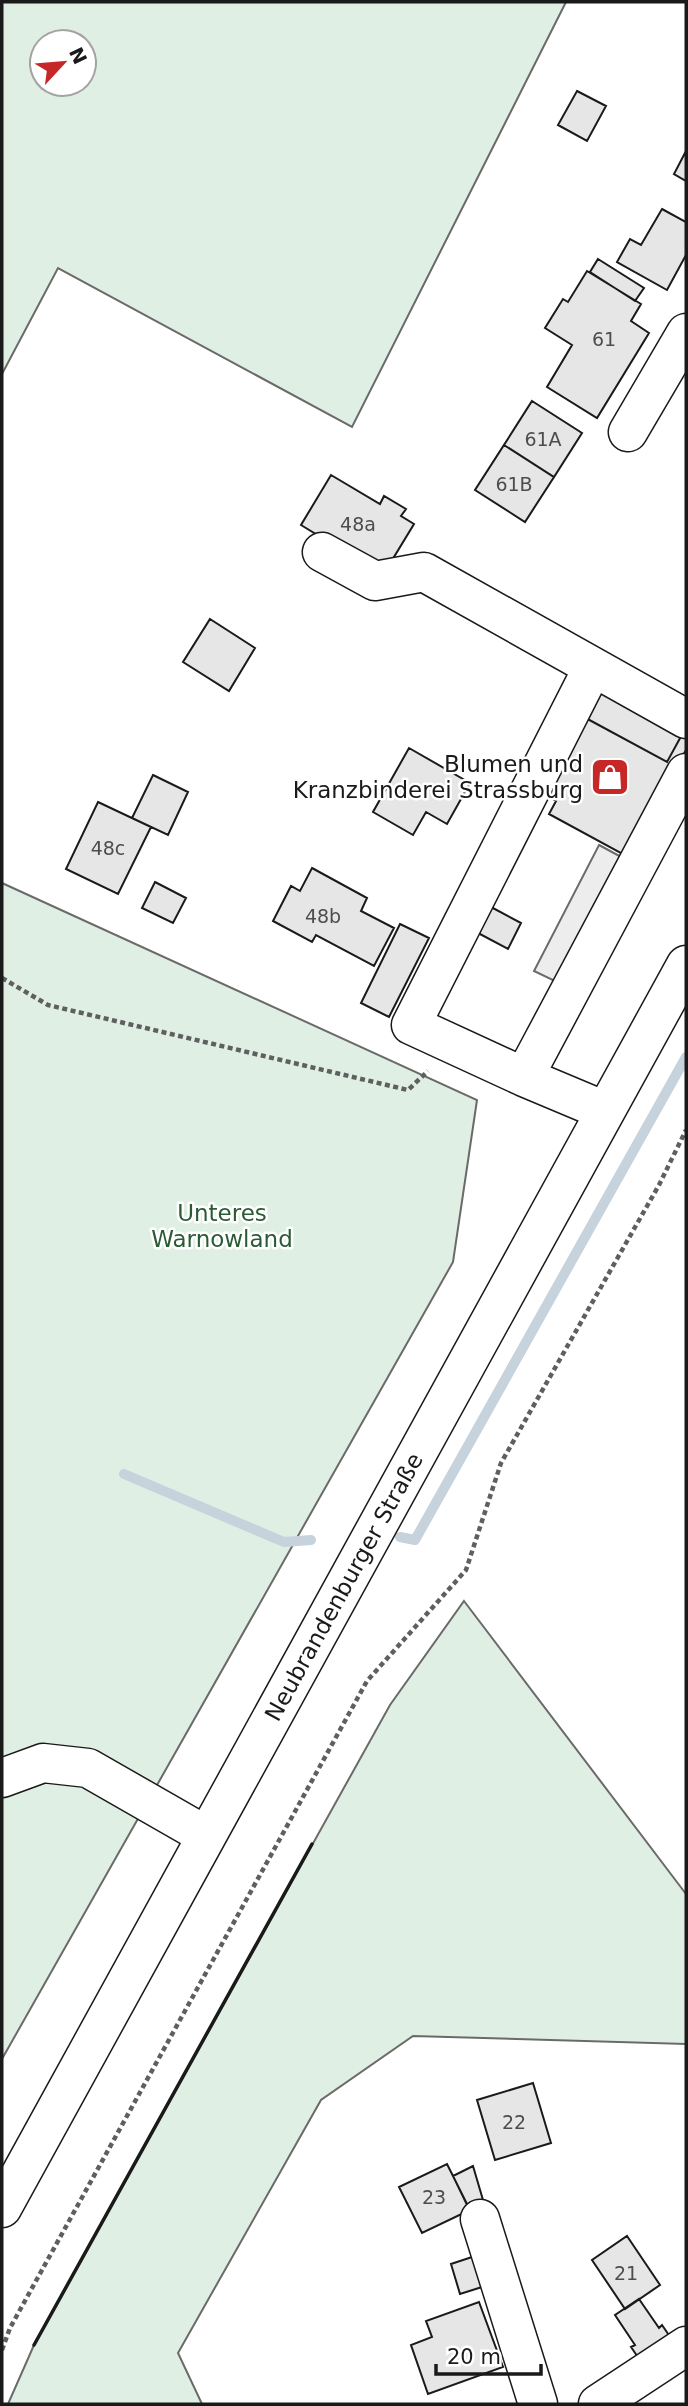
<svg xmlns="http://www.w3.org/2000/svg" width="688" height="2406" font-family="'DejaVu Sans',sans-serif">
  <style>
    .green { fill: #e0efe3; stroke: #6a6a6a; stroke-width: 2; fill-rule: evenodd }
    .parking { fill: #ededed; stroke: #6a6a6a; stroke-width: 2 }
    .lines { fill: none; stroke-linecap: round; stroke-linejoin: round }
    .stream { stroke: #c6d2dc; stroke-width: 10 }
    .building { fill: #e6e6e6; stroke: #1a1a1a; stroke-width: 2 }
    .minor-casing { stroke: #1a1a1a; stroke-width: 41 }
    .major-casing { stroke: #1a1a1a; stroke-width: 41 }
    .path { stroke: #5f5f5f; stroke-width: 4.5; stroke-dasharray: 5 3.5; stroke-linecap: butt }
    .minor { stroke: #fff; stroke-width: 38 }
    .major { stroke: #fff; stroke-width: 38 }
    .wall { stroke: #1a1a1a; stroke-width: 3.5 }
    .labels { text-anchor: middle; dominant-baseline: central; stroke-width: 5; stroke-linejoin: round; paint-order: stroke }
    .number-label { font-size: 19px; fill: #4d4d4d }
    .poi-label { font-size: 23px; fill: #1a1a1a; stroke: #fff; text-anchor: end }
    .park-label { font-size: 23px; fill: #2b5a34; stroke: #fff }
    .street-label { font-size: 23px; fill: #1a1a1a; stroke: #fff }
  </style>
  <rect width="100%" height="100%" fill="#fff"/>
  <path class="green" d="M 2,2 L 566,2 L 352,427 L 58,268 L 2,374 ZM 42,42 L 84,42 L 84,84 L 42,84 Z
    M 2,883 L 477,1100 L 453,1262 L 2,2059 Z
    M 464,1601 L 686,1894 L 686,2044 L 413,2036 L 321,2100 L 178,2353 L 202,2404 L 8,2404 L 34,2345 L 390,1705 Z"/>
  <path class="parking" d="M 599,845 L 625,859 L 561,984 L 534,971 Z"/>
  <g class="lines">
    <path class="stream" d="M 124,1474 L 284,1542 L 311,1540
      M 400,1537 L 415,1540 L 686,1057"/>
  </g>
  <path class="building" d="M 577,91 L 606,106 L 587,141 L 558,125 Z
    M 686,151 L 686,181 L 674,174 Z
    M 662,209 L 686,222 L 686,255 L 667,290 L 617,262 L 630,239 L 641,245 Z
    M 598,259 L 644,288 L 635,301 L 590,272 Z
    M 587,271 L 641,304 L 631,321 L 649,333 L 597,418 L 547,387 L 572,345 L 545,328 L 563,299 L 568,302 Z
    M 532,401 L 582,433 L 554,477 L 504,445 Z
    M 504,445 L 554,477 L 525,522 L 475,490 Z
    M 331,475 L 380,504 L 384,496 L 406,509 L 401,516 L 414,524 L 383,575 L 301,525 Z
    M 210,619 L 255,648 L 229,691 L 183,662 Z
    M 598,685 L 684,731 L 667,762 L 582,716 Z
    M 582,716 L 667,762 L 684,731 L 686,733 L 686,750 L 628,857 L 549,814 L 556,801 L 541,792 Z
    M 409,748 L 470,783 L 447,824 L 426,812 L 413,835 L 373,812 Z
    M 153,775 L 188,792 L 168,835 L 132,818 Z
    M 98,802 L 151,827 L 118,894 L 66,869 Z
    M 312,868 L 367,898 L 361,911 L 394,928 L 374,966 L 316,935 L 312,942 L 273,921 L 291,886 L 300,891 Z
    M 155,882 L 186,898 L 173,923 L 142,908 Z
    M 491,907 L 521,923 L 508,949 L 478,933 Z
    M 400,924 L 429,938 L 389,1017 L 361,1003 Z
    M 533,2083 L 551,2143 L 495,2160 L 477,2100 Z
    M 447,2164 L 470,2210 L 422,2233 L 399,2187 Z
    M 473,2166 L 483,2200 L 468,2207 L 453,2176 Z
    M 627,2236 L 660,2285 L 625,2309 L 592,2260 Z
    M 475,2256 L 485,2286 L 460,2294 L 451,2264 Z
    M 639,2299 L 659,2328 L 662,2325 L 675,2344 L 644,2366 L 631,2347 L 635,2345 L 615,2315 Z
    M 479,2302 L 503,2367 L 428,2394 L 411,2345 L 432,2337 L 426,2321 Z"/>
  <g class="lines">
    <g class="minor-casing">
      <path id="minor" d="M 628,432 L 686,333
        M 322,552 L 375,581 L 424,572 L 686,719
        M 524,1077 L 411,1025 L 593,667
        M 605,1111 L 524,1077 L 686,773
        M 2,1778 L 43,1763 L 88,1768 L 205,1835
        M 480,2219 L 538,2404
        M 598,2404 L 686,2346"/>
    </g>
    <g class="major-casing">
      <g id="major">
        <path id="s1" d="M 2,2208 L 686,965"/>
      </g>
    </g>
    <path class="path" d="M 2,978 L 48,1005 L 408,1090 L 428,1071
      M 2,2350 L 10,2328 L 367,1681 L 466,1570 L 501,1463 L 659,1185 L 686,1130"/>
    <use href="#minor" class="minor"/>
    <use href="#major" class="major"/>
    <path class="wall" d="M 34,2345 L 312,1844"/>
  </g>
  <defs>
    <g id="shop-square" transform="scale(2.0125)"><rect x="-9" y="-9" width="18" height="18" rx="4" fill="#c62828" stroke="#fff"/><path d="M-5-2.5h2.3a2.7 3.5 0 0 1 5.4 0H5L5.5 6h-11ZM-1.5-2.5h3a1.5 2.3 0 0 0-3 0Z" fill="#fff"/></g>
  </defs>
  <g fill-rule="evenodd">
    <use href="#shop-square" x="610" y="777"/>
  </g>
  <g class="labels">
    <g class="number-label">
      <text x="604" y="339">61</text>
      <text x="543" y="439">61A</text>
      <text x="514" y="484">61B</text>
      <text x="358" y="524">48a</text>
      <text x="108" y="848">48c</text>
      <text x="323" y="916">48b</text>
      <text x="514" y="2122">22</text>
      <text x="434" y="2197">23</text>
      <text x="626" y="2273">21</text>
    </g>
    <g class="poi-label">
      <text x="583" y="764">Blumen und<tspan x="583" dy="26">Kranzbinderei Strassburg</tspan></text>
    </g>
    <g class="park-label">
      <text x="222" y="1213">Unteres<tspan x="222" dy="26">Warnowland</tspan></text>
    </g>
    <g class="street-label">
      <text stroke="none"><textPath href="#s1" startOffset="709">Neubrandenburger Straße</textPath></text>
    </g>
  </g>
  <rect width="688" height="2406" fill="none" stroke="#1a1a1a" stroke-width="7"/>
  <g transform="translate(63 63) rotate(64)"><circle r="33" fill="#ffffff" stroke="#a3a3a3" stroke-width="2"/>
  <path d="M0-5L12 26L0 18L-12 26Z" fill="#c62828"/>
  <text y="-10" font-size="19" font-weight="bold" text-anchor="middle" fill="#1a1a1a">N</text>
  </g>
  <path d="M436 2364v10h105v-10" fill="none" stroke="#1a1a1a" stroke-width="3.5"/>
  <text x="447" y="2364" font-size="21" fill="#1a1a1a" stroke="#ffffff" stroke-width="5" paint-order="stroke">20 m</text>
</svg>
